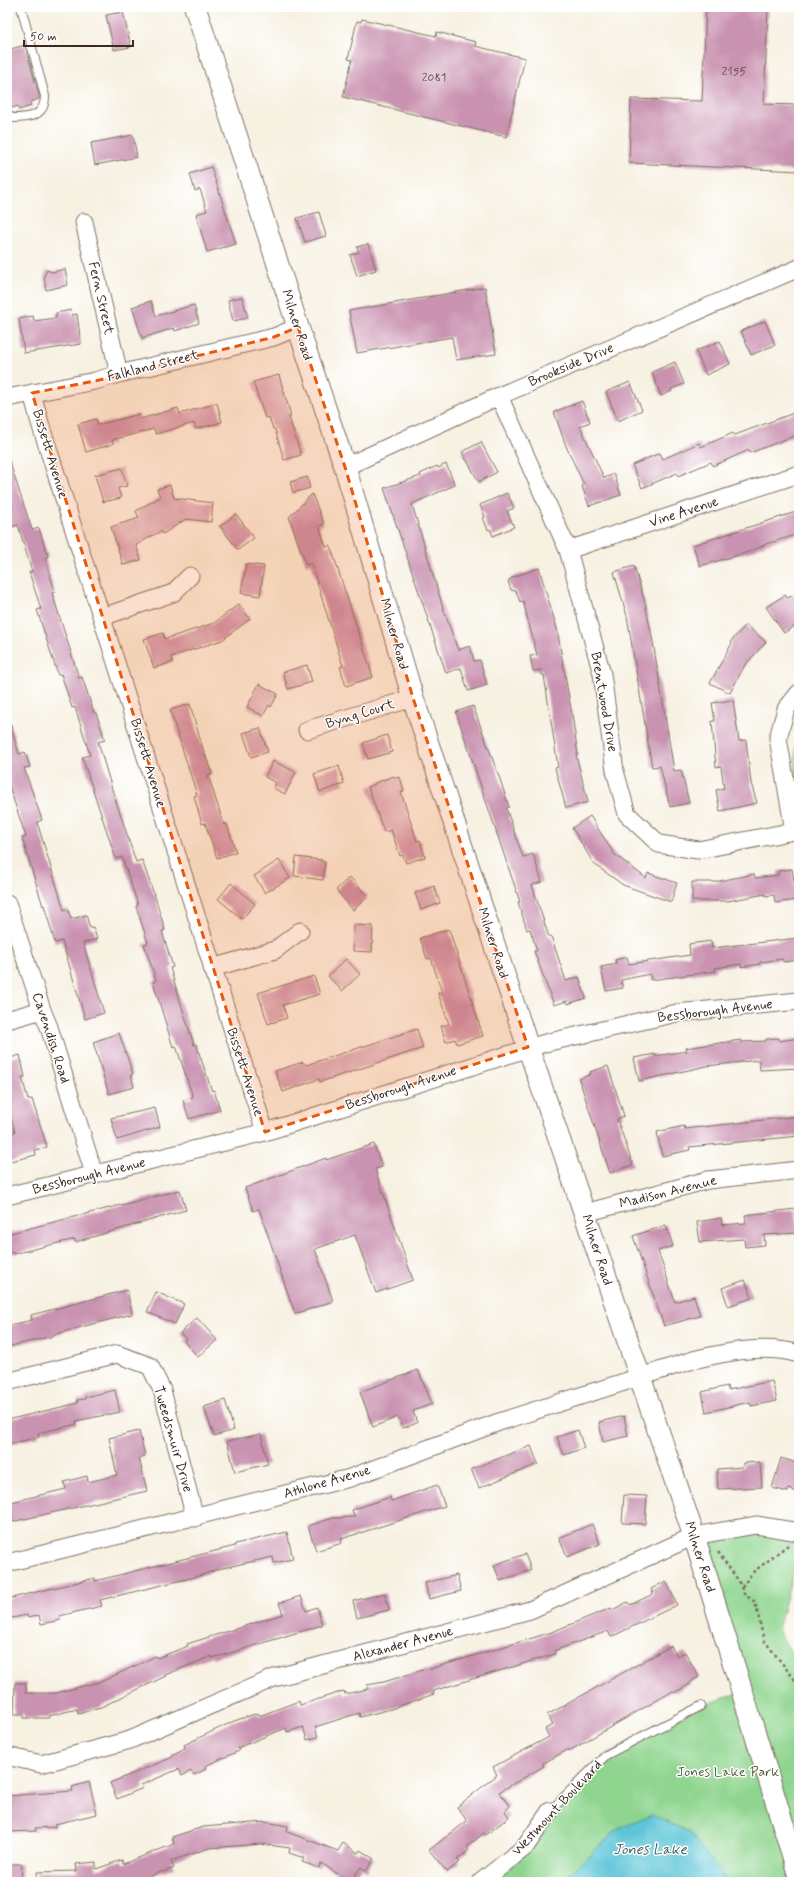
<svg xmlns="http://www.w3.org/2000/svg" width="806" height="1889" font-family="Mynerve,sans-serif">
  <style>
    .green { fill: #8fd58f; stroke: #658056 }
    .water { fill: #5cc5d7; stroke: #4c787a }
    .building { fill: #c992b0 }
    .lines { fill: none; stroke-linecap: round; stroke-linejoin: round }
    .service-casing { stroke: #7d7063; stroke-width: 10 }
    .minor-casing { stroke: #7d7063; stroke-width: 19 }
    .tertiary-casing { stroke: #7d7063; stroke-width: 23 }
    .path { stroke: #7d7063; stroke-width: 2.5; stroke-dasharray: 3 3; stroke-linecap: butt }
    .service { stroke: #fff; stroke-width: 8 }
    .minor { stroke: #fff; stroke-width: 17 }
    .tertiary { stroke: #fff; stroke-width: 21 }
    .marked { fill: #e8590c; fill-opacity: 0.2; stroke: #e8590c; stroke-width: 3; stroke-dasharray: 8 5; stroke-linejoin: round }
    .labels { text-anchor: middle; dominant-baseline: central; stroke-width: 3; stroke-linejoin: round; paint-order: stroke }
    .number-label { font-size: 12px; fill: #5e4442 }
    .street-label { font-size: 14px; fill: #3b2a1e; stroke: #fff }
    .park-label { font-size: 14px; fill: #545d40; stroke: #fff }
    .water-label { font-size: 15px; font-style: italic; fill: #47605f; stroke: #fff }
  </style>
  <rect width="100%" height="100%" fill="#fff"/>
  <filter id="ink" filterUnits="userSpaceOnUse"><feTurbulence type="fractalNoise" baseFrequency=".025" numOctaves="2"/><feDisplacementMap in="SourceGraphic" scale="8" xChannelSelector="R" yChannelSelector="G"/><feConvolveMatrix kernelMatrix="1 2 1 2 8 2 1 2 1" color-interpolation-filters="sRGB"/></filter>
  <filter id="wash" filterUnits="userSpaceOnUse"><feTurbulence type="fractalNoise" baseFrequency=".012" numOctaves="4" result="noise"/><feDisplacementMap in="SourceGraphic" scale="16" xChannelSelector="R" yChannelSelector="G"/><feGaussianBlur stdDeviation="0.9" result="paint"/><feColorMatrix in="noise" values="0 0 0 0 0 0 0 0 0 0 0 0 0 0 0 0 0 1.4 0 .05"/><feComposite in="paint" operator="in"/></filter>
  <g filter="url(#wash)">
    <rect width="100%" height="100%" fill="#f7f1e2"/>
    <path class="green" d="M 799,714 L 799,784 L 795,770 L 797,717 Z
      M 756,1525 L 799,1532 L 799,1549 L 778,1630 L 799,1666 L 799,1882 L 728,1882 L 724,1877 L 618,1829 L 560,1882 L 481,1882 L 606,1755 L 701,1706 L 742,1692 L 694,1536 Z"/>
    <path class="water" d="M 652,1815 L 689,1832 L 728,1882 L 560,1882 L 618,1829 Z"/>
    <g id="blocks">
      <path class="building" d="M 706,7 L 768,7 L 764,104 L 799,105 L 799,171 L 629,163 L 631,99 L 702,101 Z
        M 123,12 L 131,47 L 114,50 L 106,15 Z
        M 362,19 L 436,36 L 437,32 L 476,42 L 475,46 L 525,58 L 506,137 L 343,97 L 352,60 L 348,59 L 357,21 L 361,22 Z
        M 25,45 L 39,96 L 39,99 L 30,102 L 31,106 L 19,110 L 18,106 L 12,108 L 7,92 L 7,50 Z
        M 133,135 L 137,157 L 95,165 L 91,143 Z
        M 211,167 L 236,244 L 207,252 L 196,214 L 207,211 L 200,189 L 195,191 L 190,174 Z
        M 319,212 L 326,236 L 305,242 L 297,218 Z
        M 368,244 L 376,270 L 357,276 L 350,255 L 359,252 L 357,247 Z
        M 65,269 L 68,285 L 46,290 L 44,276 L 47,270 L 52,272 Z
        M 485,287 L 496,354 L 456,360 L 452,337 L 357,353 L 349,311 Z
        M 242,297 L 248,318 L 233,321 L 228,300 Z
        M 151,301 L 156,316 L 194,305 L 199,323 L 175,331 L 174,328 L 142,338 L 132,307 Z
        M 71,310 L 72,315 L 77,314 L 81,344 L 24,353 L 19,319 L 33,316 L 34,321 L 56,318 L 56,313 Z
        M 765,321 L 775,345 L 751,355 L 741,331 Z
        M 720,341 L 730,364 L 706,375 L 696,351 Z
        M 675,362 L 684,384 L 671,389 L 672,391 L 661,396 L 652,372 Z
        M 279,375 L 291,416 L 289,417 L 301,455 L 284,460 L 275,429 L 273,429 L 269,417 L 265,418 L 253,382 Z
        M 630,382 L 642,410 L 618,421 L 606,392 Z
        M 582,401 L 590,422 L 580,426 L 604,478 L 614,474 L 621,495 L 589,506 L 582,486 L 584,485 L 566,446 L 554,412 Z
        M 217,403 L 222,422 L 196,429 L 194,423 L 156,434 L 154,429 L 112,440 L 113,444 L 86,452 L 78,424 L 96,419 L 98,425 L 139,414 L 140,419 L 178,408 L 180,414 Z
        M 799,411 L 799,434 L 750,453 L 749,450 L 713,466 L 711,462 L 678,476 L 677,473 L 642,488 L 632,465 L 660,453 L 663,459 L 699,443 L 701,447 L 733,433 L 735,435 Z
        M 481,442 L 497,472 L 479,482 L 462,452 Z
        M 7,460 L 9,460 L 32,530 L 39,528 L 48,557 L 45,558 L 55,592 L 52,593 L 79,678 L 82,677 L 94,713 L 96,713 L 105,740 L 98,742 L 112,789 L 136,862 L 142,860 L 156,900 L 165,930 L 162,931 L 173,967 L 170,968 L 181,1004 L 194,1045 L 196,1044 L 212,1091 L 214,1090 L 220,1110 L 189,1119 L 183,1100 L 193,1097 L 176,1046 L 173,1047 L 153,982 L 156,980 L 144,944 L 148,943 L 136,906 L 138,905 L 122,857 L 116,859 L 82,757 L 90,755 L 75,707 L 72,708 L 61,674 L 58,675 L 37,610 L 41,609 L 29,572 L 32,572 L 18,525 L 11,527 L 7,513 Z
        M 446,464 L 455,485 L 412,504 L 443,608 L 458,650 L 470,646 L 474,661 L 480,660 L 487,685 L 468,691 L 461,668 L 446,673 L 384,488 L 421,476 L 420,474 L 437,466 L 438,468 Z
        M 122,468 L 127,486 L 118,488 L 121,498 L 103,502 L 95,475 Z
        M 307,477 L 310,488 L 293,493 L 290,482 Z
        M 170,485 L 174,498 L 213,503 L 211,522 L 186,519 L 163,534 L 161,531 L 136,545 L 141,560 L 123,565 L 111,527 L 139,518 L 136,511 L 160,497 L 157,489 Z
        M 507,493 L 514,508 L 507,511 L 514,527 L 493,536 L 490,529 L 488,530 L 483,518 L 485,517 L 480,505 Z
        M 312,494 L 324,524 L 319,526 L 326,547 L 330,545 L 373,677 L 346,686 L 340,667 L 343,666 L 311,563 L 306,565 L 289,517 Z
        M 799,511 L 799,534 L 766,544 L 752,551 L 700,566 L 693,545 Z
        M 236,514 L 254,538 L 238,550 L 220,526 Z
        M 246,564 L 264,566 L 260,596 L 241,593 Z
        M 634,566 L 645,603 L 653,642 L 674,771 L 681,770 L 689,803 L 670,807 L 660,766 L 652,767 L 627,616 L 614,572 Z
        M 539,568 L 557,629 L 573,721 L 578,755 L 576,755 L 588,802 L 566,808 L 555,768 L 558,767 L 544,675 L 542,675 L 541,670 L 533,671 L 530,656 L 537,655 L 523,601 L 520,602 L 516,591 L 511,590 L 508,581 L 513,577 Z
        M 799,593 L 799,623 L 784,633 L 766,607 L 785,595 L 787,598 Z
        M 239,604 L 250,619 L 222,640 L 171,657 L 173,662 L 154,668 L 144,639 L 163,633 L 165,639 L 214,623 Z
        M 746,625 L 766,642 L 745,665 L 730,693 L 710,683 L 732,643 L 731,641 Z
        M 307,665 L 312,682 L 288,689 L 283,672 Z
        M 259,684 L 278,694 L 271,707 L 269,705 L 263,716 L 247,707 Z
        M 733,700 L 739,741 L 746,740 L 751,783 L 757,803 L 720,811 L 716,790 L 724,788 L 721,766 L 716,767 L 712,721 L 715,721 L 712,703 Z
        M 190,704 L 202,746 L 212,774 L 208,775 L 224,825 L 227,824 L 236,852 L 217,858 L 205,823 L 202,824 L 194,796 L 197,795 L 170,710 Z
        M 473,706 L 500,779 L 509,807 L 506,808 L 523,857 L 533,854 L 542,882 L 532,885 L 549,937 L 551,936 L 566,981 L 579,977 L 586,998 L 568,1004 L 567,1001 L 554,1005 L 534,951 L 537,951 L 530,929 L 527,930 L 518,902 L 520,902 L 456,712 Z
        M 10,723 L 19,754 L 25,752 L 30,767 L 24,768 L 42,820 L 37,822 L 64,910 L 68,909 L 71,919 L 86,915 L 90,928 L 93,927 L 97,939 L 83,943 L 104,1013 L 85,1019 L 62,941 L 55,943 L 44,905 L 43,906 L 22,838 L 26,837 L 7,780 L 7,724 Z
        M 260,728 L 268,752 L 251,757 L 243,733 Z
        M 387,735 L 392,752 L 368,759 L 363,743 Z
        M 273,761 L 296,772 L 285,794 L 273,788 L 276,783 L 265,777 Z
        M 339,766 L 344,784 L 320,792 L 314,774 Z
        M 394,776 L 395,778 L 400,777 L 404,791 L 401,792 L 417,841 L 420,840 L 425,857 L 406,863 L 403,855 L 400,856 L 391,830 L 384,832 L 368,787 L 375,784 L 375,783 Z
        M 590,816 L 614,854 L 646,878 L 648,873 L 677,883 L 671,902 L 623,885 L 594,864 L 572,828 Z
        M 296,857 L 322,860 L 322,862 L 325,862 L 323,880 L 294,876 Z
        M 279,860 L 290,878 L 265,893 L 254,876 Z
        M 792,869 L 797,900 L 775,903 L 774,895 L 766,896 L 765,894 L 728,901 L 692,901 L 692,882 L 714,882 L 754,874 L 755,878 L 778,875 L 778,871 Z
        M 350,877 L 368,897 L 353,910 L 336,890 Z
        M 231,883 L 255,904 L 242,919 L 218,899 Z
        M 434,886 L 440,903 L 421,910 L 415,893 Z
        M 354,925 L 373,926 L 372,952 L 353,951 Z
        M 449,929 L 483,1036 L 457,1044 L 455,1039 L 446,1042 L 441,1026 L 449,1024 L 438,993 L 442,992 L 431,958 L 427,959 L 420,938 Z
        M 799,938 L 799,960 L 783,962 L 783,959 L 760,962 L 760,964 L 741,967 L 741,964 L 715,968 L 716,971 L 651,980 L 650,974 L 621,980 L 623,988 L 606,991 L 601,967 L 616,964 L 615,960 L 627,957 L 629,964 L 690,955 L 689,944 L 711,941 L 712,948 Z
        M 346,959 L 360,974 L 342,991 L 328,976 Z
        M 314,976 L 320,994 L 283,1005 L 287,1018 L 268,1024 L 258,993 Z
        M 417,1029 L 423,1048 L 320,1082 L 319,1079 L 283,1092 L 275,1071 L 303,1062 L 306,1065 Z
        M 119,1033 L 133,1074 L 131,1075 L 134,1087 L 109,1094 L 93,1042 Z
        M 779,1038 L 779,1041 L 799,1038 L 799,1068 L 760,1070 L 759,1060 L 707,1066 L 639,1081 L 634,1058 L 655,1054 L 655,1056 L 687,1051 L 686,1048 L 699,1046 L 741,1040 L 741,1042 L 766,1041 L 766,1039 Z
        M 20,1055 L 25,1077 L 22,1077 L 28,1100 L 32,1099 L 47,1147 L 35,1150 L 36,1155 L 7,1162 L 7,1134 L 15,1132 L 7,1103 L 7,1059 Z
        M 608,1066 L 624,1116 L 617,1119 L 633,1165 L 610,1173 L 579,1079 L 591,1074 L 590,1072 Z
        M 155,1108 L 160,1127 L 117,1140 L 111,1118 Z
        M 799,1116 L 799,1136 L 689,1147 L 690,1150 L 662,1156 L 657,1132 L 684,1126 L 685,1129 Z
        M 374,1144 L 382,1167 L 375,1169 L 413,1280 L 376,1293 L 355,1235 L 315,1249 L 333,1301 L 295,1314 L 259,1209 L 253,1211 L 245,1188 L 326,1158 L 326,1160 Z
        M 180,1190 L 186,1210 L 75,1242 L 75,1239 L 13,1254 L 12,1252 L 7,1254 L 7,1234 Z
        M 796,1209 L 798,1233 L 764,1235 L 765,1245 L 745,1247 L 744,1239 L 700,1242 L 697,1222 L 721,1218 L 722,1225 L 746,1223 L 745,1215 Z
        M 666,1225 L 673,1246 L 658,1251 L 675,1302 L 694,1296 L 700,1316 L 664,1326 L 633,1236 Z
        M 745,1280 L 752,1298 L 728,1306 L 722,1288 Z
        M 127,1290 L 132,1314 L 85,1326 L 53,1335 L 53,1336 L 7,1347 L 7,1326 L 32,1320 L 31,1315 Z
        M 156,1292 L 184,1304 L 175,1324 L 147,1312 Z
        M 197,1318 L 217,1340 L 198,1357 L 184,1341 L 186,1339 L 180,1333 Z
        M 418,1370 L 432,1404 L 413,1411 L 417,1423 L 403,1428 L 398,1417 L 373,1427 L 360,1392 Z
        M 772,1381 L 777,1401 L 751,1406 L 750,1402 L 706,1412 L 702,1392 L 727,1386 L 728,1390 Z
        M 115,1390 L 120,1412 L 76,1421 L 77,1424 L 38,1433 L 39,1437 L 10,1444 L 7,1420 L 78,1403 L 77,1400 L 85,1399 L 85,1397 Z
        M 225,1400 L 234,1430 L 214,1436 L 204,1407 Z
        M 624,1416 L 628,1436 L 603,1442 L 599,1422 Z
        M 578,1430 L 584,1448 L 564,1455 L 557,1437 Z
        M 139,1431 L 145,1456 L 139,1458 L 147,1491 L 7,1523 L 7,1503 L 66,1489 L 64,1482 L 87,1476 L 88,1482 L 117,1475 L 109,1438 Z
        M 261,1434 L 268,1464 L 235,1472 L 227,1441 Z
        M 531,1446 L 538,1464 L 479,1488 L 471,1469 Z
        M 781,1458 L 797,1463 L 796,1467 L 799,1468 L 799,1492 L 788,1489 L 788,1492 L 772,1488 Z
        M 760,1462 L 762,1487 L 718,1489 L 717,1469 L 743,1467 L 743,1463 Z
        M 437,1485 L 445,1506 L 341,1539 L 342,1543 L 316,1551 L 308,1526 L 333,1518 L 355,1517 L 352,1510 L 390,1497 L 391,1501 Z
        M 624,1495 L 647,1496 L 645,1524 L 622,1523 Z
        M 592,1524 L 600,1544 L 567,1557 L 559,1538 Z
        M 287,1532 L 293,1559 L 274,1563 L 273,1557 L 218,1569 L 203,1575 L 100,1600 L 102,1606 L 59,1616 L 60,1620 L 41,1624 L 39,1615 L 28,1618 L 27,1615 L 7,1619 L 7,1599 L 95,1578 L 95,1581 L 235,1546 L 235,1544 Z
        M 525,1554 L 531,1570 L 500,1581 L 494,1565 Z
        M 457,1575 L 461,1591 L 429,1599 L 425,1583 Z
        M 666,1581 L 677,1605 L 611,1637 L 608,1631 L 554,1651 L 555,1654 L 433,1691 L 434,1694 L 391,1709 L 360,1717 L 359,1713 L 315,1727 L 318,1737 L 307,1740 L 303,1727 L 287,1732 L 286,1728 L 237,1748 L 239,1751 L 205,1766 L 206,1769 L 194,1775 L 191,1771 L 182,1776 L 179,1769 L 141,1785 L 143,1788 L 117,1799 L 110,1783 L 173,1757 L 172,1755 L 185,1748 L 184,1745 L 234,1721 L 258,1713 L 259,1716 L 299,1701 L 300,1705 L 344,1691 L 345,1694 L 368,1689 L 367,1685 L 384,1682 L 426,1669 L 427,1670 L 549,1633 L 611,1608 L 612,1610 L 628,1602 L 630,1605 L 653,1594 L 651,1589 Z
        M 385,1593 L 389,1610 L 357,1618 L 353,1601 Z
        M 301,1596 L 306,1611 L 317,1607 L 322,1625 L 224,1655 L 212,1658 L 212,1656 L 165,1675 L 166,1676 L 101,1707 L 78,1713 L 77,1709 L 49,1716 L 49,1718 L 24,1718 L 24,1714 L 14,1714 L 15,1683 L 26,1683 L 26,1693 L 56,1693 L 103,1681 L 156,1656 L 157,1658 L 188,1646 L 187,1644 L 283,1614 L 279,1603 Z
        M 671,1646 L 677,1656 L 685,1652 L 699,1677 L 689,1683 L 690,1684 L 674,1693 L 673,1691 L 569,1751 L 569,1749 L 542,1764 L 544,1766 L 499,1792 L 510,1806 L 505,1811 L 509,1817 L 486,1835 L 484,1833 L 467,1847 L 469,1850 L 457,1860 L 460,1862 L 447,1872 L 429,1850 L 467,1821 L 457,1807 L 497,1775 L 493,1767 L 549,1737 L 545,1729 L 553,1725 L 547,1715 Z
        M 89,1782 L 97,1814 L 55,1824 L 55,1827 L 35,1828 L 36,1831 L 7,1832 L 7,1796 L 73,1791 L 72,1787 Z
        M 265,1822 L 288,1826 L 287,1832 L 338,1851 L 343,1843 L 358,1853 L 360,1850 L 374,1859 L 366,1871 L 361,1867 L 350,1882 L 321,1863 L 319,1868 L 302,1862 L 304,1858 L 289,1853 L 290,1848 L 261,1844 L 209,1848 L 171,1861 L 174,1868 L 164,1872 L 163,1871 L 137,1882 L 37,1882 L 37,1872 L 77,1871 L 76,1864 L 96,1862 L 96,1869 L 122,1860 L 123,1864 L 174,1844 L 172,1837 L 203,1827 Z
        M 7,1864 L 22,1864 L 21,1882 L 7,1882 Z"/>
    </g>
  </g>
  <g filter="url(#ink)">
    <use href="#blocks" fill-opacity="0" stroke="#7d7063" stroke-width="1"/>
    <g class="lines">
      <g class="service-casing">
        <path id="service" d="M 7,114 L 12,118 C 30,118 45,116 45,96 L 21,7
          M 550,1811 L 606,1755 L 701,1706"/>
      </g>
      <g class="minor-casing">
        <path id="minor" d="M 84,222 L 119,374
          M 32,393 L 40,423 L 265,1132
          M 499,396 L 568,550 L 602,674 L 615,771 L 627,814 L 659,844 L 698,850 L 799,830
          M 7,398 L 95,381 L 119,374 L 274,337 L 298,327
          M 345,467 L 499,396 L 799,268
          M 568,550 L 799,474
          M 102,617 L 173,593 L 190,576
          M 307,730 L 413,698
          M 794,831 L 778,738 L 786,709 L 799,693
          M 7,903 L 42,1010 L 49,1027 L 94,1174
          M 212,968 L 275,950 L 300,931
          M 7,1020 L 42,1010
          M 7,1196 L 265,1132 L 545,1043 L 677,1013 L 799,1001
          M 585,1213 L 708,1180 L 799,1170
          M 7,1382 L 117,1354 L 150,1366 L 162,1390 L 195,1518
          M 7,1563 L 350,1478 L 499,1422 L 693,1360 C 727,1352 764,1344 799,1354
          M 7,1756 L 41,1764 L 130,1740 L 274,1678 L 530,1610 L 694,1536 L 756,1525 L 799,1532
          M 481,1882 L 525,1847 L 550,1811"/>
      </g>
      <g class="tertiary-casing">
        <path id="tertiary" d="M 195,7 L 298,327 L 345,467 L 413,698 L 528,1047 L 694,1536 L 799,1876"/>
      </g>
      <path class="path" d="M 797,848 L 799,859
        M 718,1552 L 738,1580 L 744,1594 L 755,1602 L 764,1640 L 795,1680 L 799,1682
        M 742,1587 L 752,1573 L 788,1545"/>
      <use href="#service" class="service"/>
      <use href="#minor" class="minor"/>
      <use href="#tertiary" class="tertiary"/>
    </g>
  </g>
  <path class="marked" d="M 298,327 L 345,467 L 413,698 L 528,1047 L 265,1132 L 32,393 L 95,381 L 274,337 Z"/>
  <g class="labels">
    <g class="number-label">
      <text x="734" y="72">2155</text>
      <text x="434" y="78">2081</text>
    </g>
    <g class="street-label">
      <text transform="translate(101 298) rotate(77)">Fern Street</text>
      <text transform="translate(297 325) rotate(72)">Milner Road</text>
      <text transform="translate(571 365) rotate(-23)">Brookside Drive</text>
      <text transform="translate(153 366) rotate(-14)">Falkland Street</text>
      <text transform="translate(50 454) rotate(73)">Bissett Avenue</text>
      <text transform="translate(684 512) rotate(-18)">Vine Avenue</text>
      <text transform="translate(394 634) rotate(74)">Milner Road</text>
      <text transform="translate(604 702) rotate(80)">Brentwood Drive</text>
      <text transform="translate(360 714) rotate(-17)">Byng Court</text>
      <text transform="translate(148 763) rotate(73)">Bissett Avenue</text>
      <text transform="translate(493 943) rotate(72)">Milner Road</text>
      <text transform="translate(715 1011) rotate(-7)">Bessborough Avenue</text>
      <text transform="translate(51 1038) rotate(72)">Cavendish Road</text>
      <text transform="translate(245 1072) rotate(72)">Bissett Avenue</text>
      <text transform="translate(401 1088) rotate(-18)">Bessborough Avenue</text>
      <text transform="translate(89 1176) rotate(-14)">Bessborough Avenue</text>
      <text transform="translate(668 1192) rotate(-14)">Madison Avenue</text>
      <text transform="translate(597 1250) rotate(72)">Milner Road</text>
      <text transform="translate(173 1439) rotate(74)">Tweedsmuir Drive</text>
      <text transform="translate(327 1482) rotate(-16)">Athlone Avenue</text>
      <text transform="translate(700 1557) rotate(72)">Milner Road</text>
      <text transform="translate(403 1644) rotate(-15)">Alexander Avenue</text>
      <text transform="translate(557 1808) rotate(-47)">Westmount Boulevard</text>
    </g>
    <g class="park-label">
      <text x="728" y="1772">Jones Lake Park</text>
    </g>
    <g class="water-label">
      <text x="650" y="1850">Jones Lake</text>
    </g>
  </g>
  <rect width="806" height="1889" fill="none" stroke="#fff" stroke-width="24"/>
  <path d="M24 40v6h109v-6" fill="none" stroke="#3b2a1e" stroke-width="2"/>
  <text x="30" y="40" font-size="12" fill="#3b2a1e" stroke="#ffffff" stroke-width="3" paint-order="stroke">50 m</text>
</svg>
